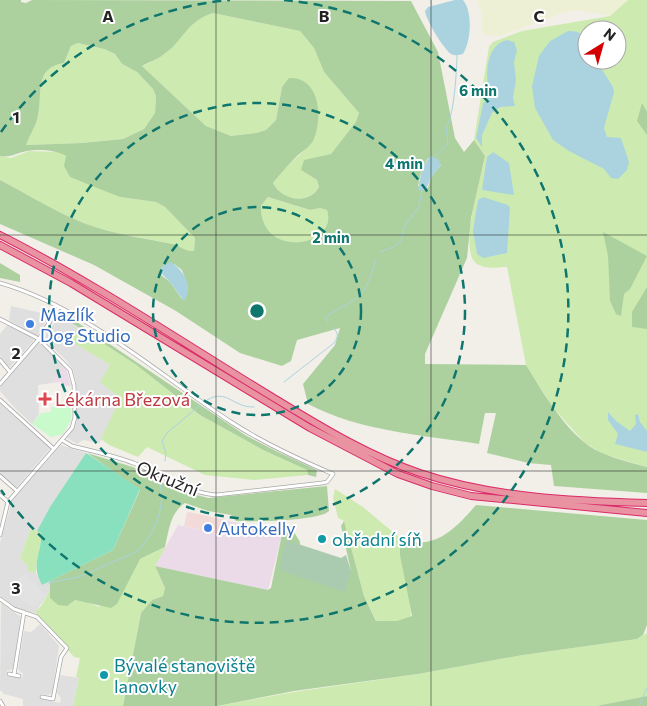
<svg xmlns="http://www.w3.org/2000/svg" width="647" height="706" font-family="Commissioner,sans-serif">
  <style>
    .residential { fill: #e0dfdf }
    .commercial { fill: #f2dad9 }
    .industrial { fill: #ebdbe8 }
    .farmland { fill: #eef0d5 }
    .grass { fill: #cdebb0; fill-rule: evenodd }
    .forest { fill: #add19e; fill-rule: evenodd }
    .cemetery { fill: #aacbaf }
    .park { fill: #c8facc }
    .pitch { fill: #88e0be }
    .parking { fill: #e2e2e2 }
    .water { fill: #aad3df }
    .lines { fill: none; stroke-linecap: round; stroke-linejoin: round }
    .stream { stroke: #aad3df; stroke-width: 1 }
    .minor-casing { stroke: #a9a9a9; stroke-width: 4.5 }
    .motorway-casing { stroke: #dc2a67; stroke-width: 8 }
    .minor { stroke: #fff; stroke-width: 3 }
    .motorway { stroke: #e892a2; stroke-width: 6 }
    .grid { fill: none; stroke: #222; stroke-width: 1; stroke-opacity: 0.55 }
    .ring { fill: none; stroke: #0f766e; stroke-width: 2.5; stroke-dasharray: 9 6 }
    .shop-dot { fill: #3f7fe0; stroke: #fff; stroke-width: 2 }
    .health-dot { fill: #e0444e; stroke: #fff; stroke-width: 2 }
    .culture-dot { fill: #0f9aa8; stroke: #fff; stroke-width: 2 }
    .labels { text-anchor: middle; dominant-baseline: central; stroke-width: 4; stroke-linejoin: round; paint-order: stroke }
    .shop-label { font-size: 18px; fill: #366cbe; stroke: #fff; text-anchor: start }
    .health-label { font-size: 18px; fill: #be3a42; stroke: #fff; text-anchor: start }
    .street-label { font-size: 18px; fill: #222; stroke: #fff }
    .culture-label { font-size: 18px; fill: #0d838f; stroke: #fff; text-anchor: start }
    .grid-label { font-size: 16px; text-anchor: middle; font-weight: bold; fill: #222; stroke: #fff; stroke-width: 4; stroke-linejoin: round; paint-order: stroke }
    .centre { fill: #0f766e; stroke: #fff; stroke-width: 2.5 }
    .ring-label { font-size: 15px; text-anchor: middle; font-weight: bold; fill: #0f766e; stroke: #fff; stroke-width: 4; stroke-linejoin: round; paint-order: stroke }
  </style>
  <rect width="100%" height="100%" fill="#f2efe9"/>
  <path class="residential" d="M 11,306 L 50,315 L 37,336 L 9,320 Z
    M 60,315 L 80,327 L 70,340 L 110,365 L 109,368 L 120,398 L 105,434 L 99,443 L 83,440 L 77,444 L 67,438 L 74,428 L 77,415 L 76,381 L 72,368 L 65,359 L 43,338 Z
    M 8,324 L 33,338 L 34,340 L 10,367 L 7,366 L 0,355 L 0,334 Z
    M 40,343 L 63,365 L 52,383 L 38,385 L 39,414 L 32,424 L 15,408 L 0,391 L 0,388 L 37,344 Z
    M 0,403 L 51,447 L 17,487 L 0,474 Z
    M 61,445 L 86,453 L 50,507 L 37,531 L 31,528 L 20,558 L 28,566 L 27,571 L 36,573 L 42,585 L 50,581 L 50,590 L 35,613 L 16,608 L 0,596 L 0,543 L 12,501 Z
    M 1,603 L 21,617 L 13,669 L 7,671 L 6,676 L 22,678 L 23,674 L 18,669 L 24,631 L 31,632 L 40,624 L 59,646 L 52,693 L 48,695 L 42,694 L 41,699 L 60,703 L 61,698 L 57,693 L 60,675 L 79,678 L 73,706 L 23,706 L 23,699 L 4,694 L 0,690 Z"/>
  <path class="commercial" d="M 189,512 L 225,520 L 221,535 L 184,526 L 187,513 Z"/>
  <path class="industrial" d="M 63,365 L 67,371 L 71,386 L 61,386 L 61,382 L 52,383 Z
    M 225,520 L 282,534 L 268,590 L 155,566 L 178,525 L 221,535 Z"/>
  <path class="farmland" d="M 477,0 L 628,0 L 610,16 L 577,10 L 566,12 L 500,36 L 486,35 L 482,32 L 482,17 Z"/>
  <path class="grass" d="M 628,0 L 647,0 L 647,467 L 603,454 L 584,442 L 554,409 L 526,365 L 507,267 C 498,267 486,270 477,264 C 457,251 482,177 485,156 L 474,140 L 489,47 L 493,42 L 522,31 L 610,16 ZM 587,30 L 617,30 L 617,60 L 587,60 Z
    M 213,13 L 300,31 L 314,48 L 324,72 L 359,113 L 357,122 L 331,154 L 301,170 L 317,180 L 319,187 C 308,205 282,201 273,183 L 282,171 L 312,143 L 282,87 L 276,120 L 266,130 L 256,133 L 231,136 L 206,126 L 142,66 C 149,63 157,60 163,55 C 184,40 185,22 213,13 Z
    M 78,43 L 104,49 L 115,54 L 122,64 L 137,72 L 153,89 L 156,96 L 155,113 L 144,129 L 123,139 L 82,143 L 25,145 C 29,137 35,128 37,120 C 44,96 32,68 64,63 L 71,46 Z
    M 29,151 L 60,152 L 66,156 L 70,177 L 120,197 L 156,202 L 165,207 L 195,238 L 194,251 C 186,252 180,246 173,244 C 138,236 105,234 72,218 C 47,207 24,192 0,180 L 0,156 L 11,158 Z
    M 268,197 L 310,210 L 320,208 L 327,210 C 339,247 260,260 261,206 Z
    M 80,327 L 135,364 L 200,415 L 263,450 L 307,470 L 308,475 L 254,480 L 205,475 L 147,447 L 138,457 L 109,445 L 101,439 L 120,398 L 100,382 L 110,365 L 69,340 Z
    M 335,489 L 363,507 L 400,538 C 400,571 416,599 409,631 L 378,624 L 364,596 L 344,521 L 338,518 L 333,498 Z
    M 31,528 L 41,533 C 42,548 36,559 36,573 L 27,571 L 28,566 L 20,558 Z
    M 166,547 L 155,566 L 165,588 L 163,596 L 152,600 L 141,613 L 123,706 L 73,706 L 79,678 L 76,677 L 80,658 L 74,657 L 35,612 L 41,606 L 50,590 L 50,598 L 85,601 L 99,607 L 130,574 L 140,559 Z
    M 647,633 L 647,696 L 596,706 L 217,706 L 294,692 L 418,674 L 523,655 L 637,639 Z"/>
  <path class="forest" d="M 0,0 L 21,0 L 21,2 L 26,3 L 32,0 L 411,1 L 438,52 L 455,138 L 464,152 L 474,140 L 485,156 L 471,218 L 467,258 L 425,354 L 425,364 L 526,365 C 545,395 569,439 602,453 C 616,459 632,463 647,467 L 647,493 L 554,486 L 551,465 L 528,463 L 487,453 L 496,413 L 485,413 L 479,444 C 422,435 359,431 308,404 L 303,384 L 335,345 L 340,328 L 297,340 L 291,361 L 282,366 L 240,353 L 176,311 L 94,265 L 0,224 L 0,180 C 24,192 47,207 72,218 C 104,233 138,237 173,244 C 180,246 186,252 194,251 L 195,238 L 165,207 L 156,202 L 120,197 L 97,188 L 70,177 L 64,166 L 66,156 C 57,150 38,149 27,151 C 16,153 11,158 0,156 ZM 213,13 L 300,31 L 314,48 L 324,72 L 359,113 L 356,122 L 331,154 L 304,160 L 301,170 L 317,180 L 319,187 C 309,205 282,201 273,183 C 280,174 288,165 296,157 C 301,152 310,147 313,141 C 323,119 321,77 289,78 L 282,87 L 276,120 L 266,130 L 256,133 L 231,136 L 206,126 L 142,66 C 149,62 157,60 163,55 C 184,41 185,22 213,13 ZM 78,43 L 104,49 L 115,54 L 122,64 L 137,72 L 153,89 L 156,96 L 155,113 L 144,129 L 123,139 L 82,143 L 26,145 C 29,136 35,128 37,120 C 44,96 32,68 64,63 L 71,46 ZM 428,158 L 441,165 L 431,177 L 428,188 L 418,186 L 422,168 ZM 268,197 L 310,210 L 320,208 L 327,210 C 339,247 260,260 261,206 ZM 174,264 L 182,270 L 188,287 L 182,299 L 170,282 L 161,275 Z
    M 642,103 L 647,112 L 647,135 L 637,121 Z
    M 603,232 L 647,256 L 630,289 L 624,294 L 621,316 L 616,314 L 610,301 L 608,256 Z
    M 0,263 L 20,275 L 20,282 L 0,278 Z
    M 647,287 L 647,329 L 632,327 L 632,312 Z
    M 62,312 L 245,435 L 276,451 L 317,470 L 316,477 L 308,475 L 307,470 L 263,450 L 200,415 L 135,364 L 60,315 Z
    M 87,453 L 133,467 L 175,489 L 208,498 L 327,486 L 329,511 C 320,521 251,522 236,521 L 231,515 L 208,511 L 185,503 C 170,513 169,530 165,547 L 140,559 L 117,604 L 111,608 L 75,600 L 67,606 L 58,605 L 50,598 L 50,581 L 113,550 L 140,490 Z
    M 476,505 L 647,520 L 647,625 L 643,635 L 637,639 L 523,655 L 418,674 L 294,691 L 217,706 L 123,706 L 141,613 L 152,600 L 163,596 L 165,588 L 155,566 L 268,590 L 271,588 L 282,534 L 265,528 L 289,524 L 300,542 L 299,552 L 351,571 L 341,526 L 344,521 L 364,596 L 376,621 L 397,621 L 412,616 L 400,555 L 400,538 C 433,553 456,528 476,505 Z
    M 647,696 L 647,706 L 596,706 Z"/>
  <path class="cemetery" d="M 286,540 L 341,558 L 346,555 L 351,571 L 345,592 L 279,570 Z"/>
  <path class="park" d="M 71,402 L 71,420 L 63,434 L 51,437 L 32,424 L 41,413 L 51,412 L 51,407 L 57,407 L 57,403 Z"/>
  <path class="pitch" d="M 86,453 L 140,489 L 113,550 L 42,585 C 30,564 42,555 41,533 L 37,531 L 50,507 Z"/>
  <path class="parking" d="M 24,573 L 36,583 L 45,595 L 34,609 L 9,590 Z"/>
  <path class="water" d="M 455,0 L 463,0 C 473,11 471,42 463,54 C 459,55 455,56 451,54 C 443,48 426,20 425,11 L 428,7 Z
    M 568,31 C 588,30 587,44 587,60 L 596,60 L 613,87 L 614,92 L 604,128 L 607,137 L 621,138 L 629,162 L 627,170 L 618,179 L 611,178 L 604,169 L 569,151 L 553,140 L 535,108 L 532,86 L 539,56 L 550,41 Z
    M 507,40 L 514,42 L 517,50 L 514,62 L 516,80 L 513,98 L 515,106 L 500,107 L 492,113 L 482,135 L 482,147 L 476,138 L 483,104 L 489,96 C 486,77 484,46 507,40 Z
    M 493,152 L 509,163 L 514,195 L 482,190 L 487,157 Z
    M 430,156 L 438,159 L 441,165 L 431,177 L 426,190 L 418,190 L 422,168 Z
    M 483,197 L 508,205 L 510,208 L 507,253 L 483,258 L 477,254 L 473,231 L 478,200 Z
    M 171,262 C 184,271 194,287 184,301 L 170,282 L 160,272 L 162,266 Z
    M 608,412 L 616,421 L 630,431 L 636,424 L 635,415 L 638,414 L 640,422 L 647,431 L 647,452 L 615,444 L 618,434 L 608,420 Z"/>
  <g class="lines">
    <path class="stream" d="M 431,0 L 432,7
      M 433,158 L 448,143 L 446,127 C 454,118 457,68 457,54
      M 380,252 L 393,247 L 401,241 L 405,225 L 419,207 L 422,190
      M 328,322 L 325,317 C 359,296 365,300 376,258
      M 284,382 L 334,343 C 339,336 338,333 333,327
      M 207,400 C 227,388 233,408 254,407
      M 165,461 L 166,453 L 162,441 L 167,433 L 200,405
      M 48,583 L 79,577 L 138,551 C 155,532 167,505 159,481
      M 639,706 L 647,688"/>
    <g class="minor-casing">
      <path id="minor" d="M 0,283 C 84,307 158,374 231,422 C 263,443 298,459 333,474 L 327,482 L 322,483 L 216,495 C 186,492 163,476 136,464 C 116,456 93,451 72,446 L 62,440
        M 0,319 L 39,339 L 70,370 L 74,385 L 75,417 L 72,428 L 8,502 L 0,535
        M 0,360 L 10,372
        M 0,384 L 39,339 L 59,307
        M 0,400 L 54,449
        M 0,476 L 17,491
        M 0,495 L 8,502
        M 0,599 L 14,609 L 37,617 L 67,648 L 61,657 L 53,699 L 42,697
        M 9,674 L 19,676
        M 14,675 L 24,612
        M 0,701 L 3,706"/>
    </g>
    <g class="motorway-casing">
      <path id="motorway" d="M 0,235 C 91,281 182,342 269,395 C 317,424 366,455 420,473 C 492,497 572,501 647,503
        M 0,245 L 71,283 L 310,428 L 398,474 L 432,486 L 471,496 L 647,513"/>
    </g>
    <use href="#minor" class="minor"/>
    <use href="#motorway" class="motorway"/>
  </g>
  <path class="grid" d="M 216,0 L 216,706M 431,0 L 431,706M 0,235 L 647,235M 0,471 L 647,471"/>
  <g class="ring">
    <circle cx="257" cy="311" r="104"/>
    <circle cx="257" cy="311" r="208"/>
    <path d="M1 132A312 312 0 0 1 230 0M284 0A312 312 0 1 1 1 490"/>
  </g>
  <g class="shop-dot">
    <circle cx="30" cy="324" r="5"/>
    <circle cx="208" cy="528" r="5"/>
  </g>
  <path class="health-dot" d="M42.5 391.5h5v5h5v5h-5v5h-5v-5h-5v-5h5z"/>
  <g class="culture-dot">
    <circle cx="322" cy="539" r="5"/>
    <circle cx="104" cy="675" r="5"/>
  </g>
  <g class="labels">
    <g class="shop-label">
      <text x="40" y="314">Mazlík<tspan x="40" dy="21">Dog Studio</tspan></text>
      <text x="218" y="528">Autokelly</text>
    </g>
    <g class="health-label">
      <text x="55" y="399">Lékárna Březová</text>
    </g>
    <g class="street-label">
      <text transform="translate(168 478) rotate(22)">Okružní</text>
    </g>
    <g class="culture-label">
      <text x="332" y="539">obřadní síň</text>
      <text x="114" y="665">Bývalé stanoviště<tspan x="114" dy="21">lanovky</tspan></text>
    </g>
  </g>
  <g class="grid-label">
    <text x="108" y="22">A</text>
    <text x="324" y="22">B</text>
    <text x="539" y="22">C</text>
    <text x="16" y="123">1</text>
    <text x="16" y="359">2</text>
    <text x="16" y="594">3</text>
  </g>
  <circle cx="257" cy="311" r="8" class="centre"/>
  <g class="ring-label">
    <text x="478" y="96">6 min</text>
    <text x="404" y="169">4 min</text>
    <text x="331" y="243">2 min</text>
  </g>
  <g transform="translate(602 45) rotate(37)"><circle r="24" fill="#ffffff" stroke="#a7a7a7"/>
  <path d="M0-4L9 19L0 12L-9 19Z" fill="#d40000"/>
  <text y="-8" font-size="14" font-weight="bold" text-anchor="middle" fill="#222222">N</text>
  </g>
</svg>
